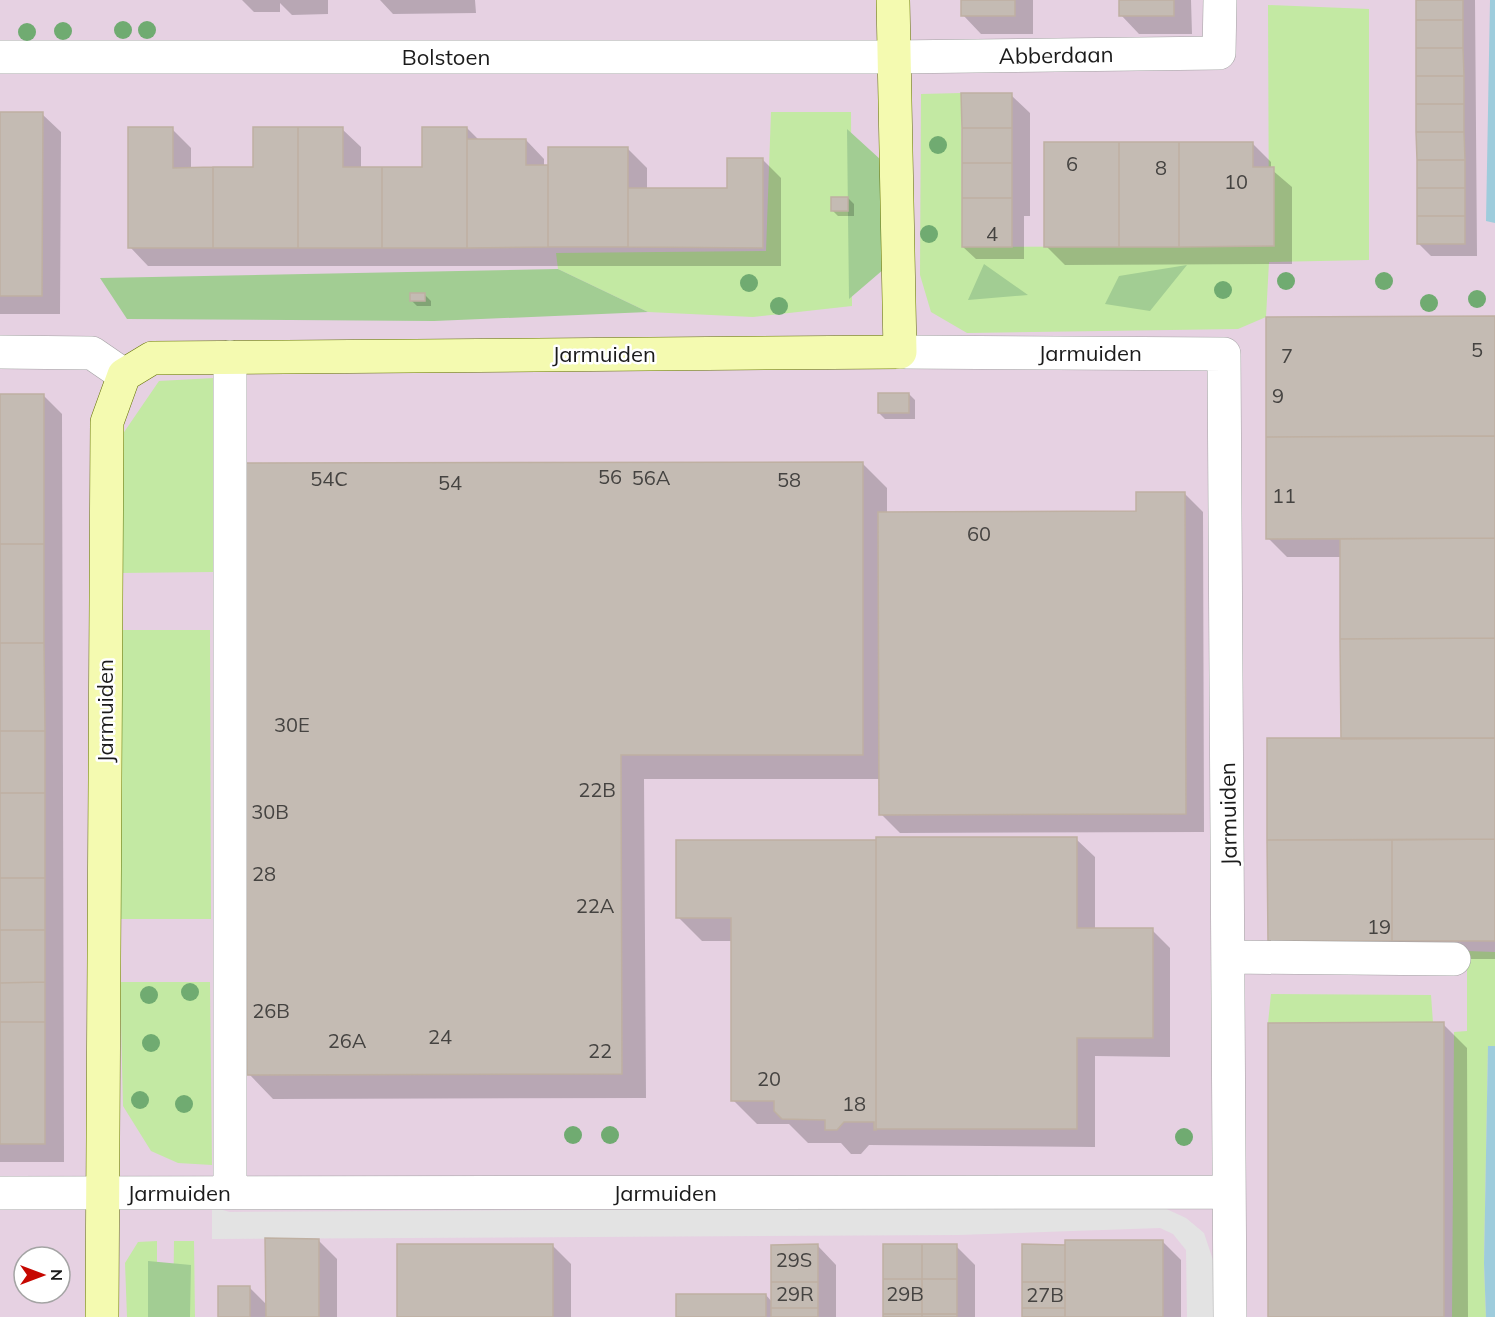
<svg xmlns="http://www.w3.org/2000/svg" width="1495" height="1317" font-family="Mulish,sans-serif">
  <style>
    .industrial { fill: #e6d1e2; fill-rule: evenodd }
    .grass { fill: #c3e9a3 }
    .forest { fill: #a2cd93 }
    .parking { fill: #e3e3e3 }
    .water { fill: #9eccdc }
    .shadow { fill: #0003 }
    .building { fill: #c4bbb3; stroke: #bfb0a2; stroke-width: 1.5 }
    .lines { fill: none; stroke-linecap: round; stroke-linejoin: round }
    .street-casing { stroke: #a2a2a2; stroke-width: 34 }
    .secondary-casing { stroke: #627102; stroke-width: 34 }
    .street { stroke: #fff; stroke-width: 33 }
    .secondary { stroke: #f4fab0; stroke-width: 33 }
    .tree { fill: #70ab71 }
    .labels { text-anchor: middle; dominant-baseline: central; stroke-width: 5; stroke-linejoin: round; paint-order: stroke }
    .number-label { font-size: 20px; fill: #454341 }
    .street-label { font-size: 22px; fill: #1b1b1b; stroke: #fff }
  </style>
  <rect width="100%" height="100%" fill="#ede9e0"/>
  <path class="industrial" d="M 0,0 L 1495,0 L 1495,1317 L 0,1317 ZM 24,1257 L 60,1257 L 60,1293 L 24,1293 Z"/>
  <path class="grass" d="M 1268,5 L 1369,9 L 1369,260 L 1269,262 L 1266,317 L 1238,329 L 967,333 L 931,312 L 920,275 L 921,94 L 961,93 L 962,247 L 1269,246 Z
    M 771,112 L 851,112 L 852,306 L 753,317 L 648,312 L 558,269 L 556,253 L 766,251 Z
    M 214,378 L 213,572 L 120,573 L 120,438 L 159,381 Z
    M 119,630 L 210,630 L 211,919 L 120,919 Z
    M 1467,951 L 1495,952 L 1495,1046 L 1488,1047 L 1484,1263 L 1486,1317 L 1452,1317 L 1454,1032 L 1467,1031 Z
    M 120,982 L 210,982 L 212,1165 L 178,1163 L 151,1151 L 123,1106 Z
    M 1271,994 L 1431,995 L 1433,1023 L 1268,1023 Z
    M 157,1241 L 157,1317 L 127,1317 L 125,1263 L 138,1242 Z
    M 174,1241 L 194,1241 L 195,1317 L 173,1317 Z"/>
  <path class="forest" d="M 847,129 L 881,160 L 884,269 L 849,299 Z
    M 984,264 L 1028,295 L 968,300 Z
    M 1187,265 L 1150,311 L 1105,304 L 1119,276 Z
    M 558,269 L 648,312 L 434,321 L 127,319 L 100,278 Z
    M 148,1261 L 191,1265 L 190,1317 L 148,1317 Z"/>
  <path class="parking" d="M 1160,1206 L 1186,1218 L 1204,1233 L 1213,1260 L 1213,1317 L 1187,1317 L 1186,1250 L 1173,1234 L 1160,1228 L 958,1235 L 212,1239 L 212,1207 L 230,1212 Z"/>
  <path class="water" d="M 1490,0 L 1495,0 L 1495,223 L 1486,221 Z
    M 1488,1046 L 1495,1046 L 1495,1317 L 1486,1317 L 1484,1263 Z"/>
  <path class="shadow" d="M 242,0 L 328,0 L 328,14 L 292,15 L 280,3 L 280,12 L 254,12 Z
    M 380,0 L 475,0 L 476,13 L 393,14 Z
    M 962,0 L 1033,0 L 1033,34 L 981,34 L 963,15 Z
    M 1121,0 L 1191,0 L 1192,34 L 1139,34 L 1121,15 Z
    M 1417,0 L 1475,0 L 1477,256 L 1431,256 L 1419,244 Z
    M 1011,95 L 1030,113 L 1030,216 L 1024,216 L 1024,259 L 976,259 L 963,247 Z
    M 0,114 L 42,114 L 61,132 L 60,314 L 0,314 Z
    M 467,128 L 479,140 L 526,140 L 544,159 L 544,167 L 628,149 L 647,168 L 647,189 L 728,189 L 762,159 L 781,178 L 781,266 L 148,266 L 130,247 L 172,129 L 191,148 L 191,169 L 254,169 L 342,129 L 361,147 L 361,169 L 424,168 Z
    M 1252,143 L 1271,162 L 1271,169 L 1292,187 L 1292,264 L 1065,265 L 1046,246 Z
    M 848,198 L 854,204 L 854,216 L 838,216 L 832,210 Z
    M 425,295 L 431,301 L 431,306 L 417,306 L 411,300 Z
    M 1495,317 L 1495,959 L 1288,959 L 1269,941 L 1268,740 L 1342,739 L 1342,557 L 1287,557 L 1268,538 Z
    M 909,394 L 915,400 L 915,419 L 885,419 L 879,413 Z
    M 0,395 L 43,395 L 62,414 L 64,1162 L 0,1162 Z
    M 862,463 L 887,488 L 887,513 L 1138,512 L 1185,494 L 1203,512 L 1204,832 L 900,833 L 881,814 L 881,779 L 644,779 L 646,1098 L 273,1099 L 249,1074 Z
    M 1076,839 L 1095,857 L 1095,929 L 1151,929 L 1170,948 L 1170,1057 L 1095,1056 L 1095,1147 L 869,1145 L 861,1154 L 851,1154 L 841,1143 L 808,1143 L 789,1124 L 757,1124 L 733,1100 L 733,941 L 702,941 L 678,917 Z
    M 1443,1024 L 1467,1048 L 1468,1317 L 1270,1317 Z
    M 318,1240 L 337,1259 L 337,1317 L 219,1317 L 250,1288 L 267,1305 Z
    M 1162,1241 L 1181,1260 L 1181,1317 L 1023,1317 Z
    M 552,1245 L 571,1264 L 571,1317 L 398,1317 Z
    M 818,1246 L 836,1265 L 836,1317 L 678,1317 L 766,1295 L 772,1302 Z
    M 956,1246 L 975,1265 L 975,1317 L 884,1317 Z"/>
  <path class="building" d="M 961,0 L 1015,0 L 1015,16 L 961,16 Z
    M 1119,0 L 1174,0 L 1174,16 L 1119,16 Z
    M 1416,0 L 1463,0 L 1463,20 L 1416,20 Z
    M 1416,20 L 1463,20 L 1463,48 L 1416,48 Z
    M 1416,48 L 1463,48 L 1464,76 L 1416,76 Z
    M 1416,76 L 1464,76 L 1464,104 L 1416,104 Z
    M 961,93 L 1012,93 L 1012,128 L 962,128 Z
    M 1416,104 L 1464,104 L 1464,132 L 1416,132 Z
    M 0,112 L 43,112 L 42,296 L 0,296 Z
    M 128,127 L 173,127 L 173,168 L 213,167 L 213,248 L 128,248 Z
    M 253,127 L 298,127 L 298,248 L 213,248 L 213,167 L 253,167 Z
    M 298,127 L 343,127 L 343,167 L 382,167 L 382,248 L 298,248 Z
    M 422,127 L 467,127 L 467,248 L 382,248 L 382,167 L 422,167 Z
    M 962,128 L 1012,128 L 1012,163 L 962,163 Z
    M 1416,132 L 1464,132 L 1465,160 L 1417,160 Z
    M 467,139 L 526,139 L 526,165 L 548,165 L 548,247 L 467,248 Z
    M 1044,142 L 1119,142 L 1119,247 L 1044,247 Z
    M 1119,142 L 1179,142 L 1179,247 L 1119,247 Z
    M 1179,142 L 1253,142 L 1253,167 L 1274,167 L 1274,246 L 1179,247 Z
    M 548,147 L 628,147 L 628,247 L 548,247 Z
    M 727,158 L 763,158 L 763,248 L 628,247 L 628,188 L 727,188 Z
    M 1417,160 L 1465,160 L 1465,188 L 1417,188 Z
    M 962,163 L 1012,163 L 1012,198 L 962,198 Z
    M 1417,188 L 1465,188 L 1465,216 L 1417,216 Z
    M 831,197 L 848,197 L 848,211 L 831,211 Z
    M 962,198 L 1012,198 L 1012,247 L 962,247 Z
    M 1417,216 L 1465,216 L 1465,244 L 1417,244 Z
    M 410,293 L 425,293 L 425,301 L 410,301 Z
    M 1495,316 L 1495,436 L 1266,437 L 1266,317 Z
    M 878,393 L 909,393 L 909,413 L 878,413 Z
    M 0,394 L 44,394 L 44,544 L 0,544 Z
    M 1456,436 L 1495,436 L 1495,538 L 1266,539 L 1266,437 Z
    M 863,462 L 863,755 L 621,755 L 622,1074 L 247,1075 L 245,463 Z
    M 1136,492 L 1185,492 L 1186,814 L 879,815 L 878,512 L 1136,511 Z
    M 1495,538 L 1495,638 L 1340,639 L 1340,539 Z
    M 0,544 L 44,544 L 44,643 L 0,643 Z
    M 1495,638 L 1495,738 L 1341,739 L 1340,639 Z
    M 0,643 L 44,643 L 45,731 L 0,731 Z
    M 0,731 L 45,731 L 45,793 L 0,793 Z
    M 1267,738 L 1495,738 L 1495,839 L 1267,840 Z
    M 0,793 L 45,793 L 45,878 L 0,878 Z
    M 876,837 L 1077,837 L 1077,928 L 1153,928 L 1153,1038 L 1077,1038 L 1077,1129 L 876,1129 Z
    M 1495,839 L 1495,941 L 1392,941 L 1392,840 Z
    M 676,840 L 876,840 L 876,1130 L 874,1130 L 874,1122 L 844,1122 L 837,1130 L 825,1130 L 825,1120 L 782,1119 L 774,1111 L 774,1101 L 731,1101 L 731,918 L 676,918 Z
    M 1267,840 L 1392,840 L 1392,941 L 1268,941 Z
    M 0,878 L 45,878 L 45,930 L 0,930 Z
    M 0,930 L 45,930 L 45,982 L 0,983 Z
    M 45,982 L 45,1022 L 0,1022 L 0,983 Z
    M 0,1022 L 45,1022 L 45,1144 L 0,1144 Z
    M 1444,1022 L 1444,1317 L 1268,1317 L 1268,1023 Z
    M 265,1238 L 319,1239 L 319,1317 L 266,1317 Z
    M 1065,1240 L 1163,1240 L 1163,1317 L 1065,1317 Z
    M 397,1244 L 553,1244 L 553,1317 L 397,1317 Z
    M 818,1244 L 818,1282 L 771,1282 L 771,1245 Z
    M 883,1244 L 922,1244 L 922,1279 L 883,1279 Z
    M 922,1244 L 957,1244 L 957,1279 L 922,1279 Z
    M 1022,1244 L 1065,1245 L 1065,1282 L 1022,1282 Z
    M 883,1279 L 922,1279 L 922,1314 L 883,1314 Z
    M 922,1279 L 957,1279 L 957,1314 L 922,1314 Z
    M 771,1282 L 818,1282 L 818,1308 L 771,1308 Z
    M 1022,1282 L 1065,1282 L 1065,1308 L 1022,1308 Z
    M 218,1286 L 250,1286 L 250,1317 L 218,1317 Z
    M 676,1294 L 766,1294 L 766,1317 L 676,1317 Z
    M 771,1308 L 818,1308 L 818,1317 L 771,1317 Z
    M 1022,1308 L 1065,1308 L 1065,1317 L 1022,1317 Z
    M 883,1314 L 922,1314 L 922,1317 L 883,1317 Z
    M 922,1314 L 957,1314 L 957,1317 L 922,1317 Z"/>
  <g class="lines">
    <g class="street-casing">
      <path id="street" d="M 0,57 L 893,57 L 1219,53 L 1220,0
        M 0,352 L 92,353 L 124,375
        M 900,352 L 1224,354 L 1230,1317
        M 1229,957 L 1454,959
        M 0,1193 L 1228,1192
        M 230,1193 L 230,357"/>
    </g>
    <g class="secondary-casing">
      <path id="secondary" d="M 102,1317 L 107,422 L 124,375 L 152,358 L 900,352 L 893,0"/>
    </g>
    <use href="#street" class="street"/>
    <use href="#secondary" class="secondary"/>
  </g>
  <g class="tree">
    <circle cx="123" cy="30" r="9"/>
    <circle cx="147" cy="30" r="9"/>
    <circle cx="63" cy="31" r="9"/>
    <circle cx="27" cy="32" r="9"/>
    <circle cx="938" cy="145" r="9"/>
    <circle cx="929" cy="234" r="9"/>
    <circle cx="1286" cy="281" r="9"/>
    <circle cx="1384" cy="281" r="9"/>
    <circle cx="749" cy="283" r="9"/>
    <circle cx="1223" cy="290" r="9"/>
    <circle cx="1477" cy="299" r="9"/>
    <circle cx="1429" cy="303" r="9"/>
    <circle cx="779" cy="306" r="9"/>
    <circle cx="190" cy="992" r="9"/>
    <circle cx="149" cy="995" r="9"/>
    <circle cx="151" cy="1043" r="9"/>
    <circle cx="140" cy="1100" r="9"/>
    <circle cx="184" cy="1104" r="9"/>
    <circle cx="573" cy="1135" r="9"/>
    <circle cx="610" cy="1135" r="9"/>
    <circle cx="1184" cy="1137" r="9"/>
  </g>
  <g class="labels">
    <g class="number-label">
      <text x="1072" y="163">6</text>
      <text x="1161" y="167">8</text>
      <text x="1236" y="181">10</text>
      <text x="992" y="233">4</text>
      <text x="1477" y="349">5</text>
      <text x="1287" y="355">7</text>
      <text x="1278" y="395">9</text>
      <text x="610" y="476">56</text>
      <text x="651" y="477">56A</text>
      <text x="329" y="478">54C</text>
      <text x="789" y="479">58</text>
      <text x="450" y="482">54</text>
      <text x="1284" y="495">11</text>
      <text x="979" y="533">60</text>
      <text x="292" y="724">30E</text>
      <text x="597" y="789">22B</text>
      <text x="270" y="811">30B</text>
      <text x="264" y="873">28</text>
      <text x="595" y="905">22A</text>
      <text x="1379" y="926">19</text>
      <text x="271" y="1010">26B</text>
      <text x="440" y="1036">24</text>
      <text x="347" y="1040">26A</text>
      <text x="600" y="1050">22</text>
      <text x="769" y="1078">20</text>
      <text x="854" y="1103">18</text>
      <text x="794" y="1259">29S</text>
      <text x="795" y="1293">29R</text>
      <text x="905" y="1293">29B</text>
      <text x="1045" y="1294">27B</text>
    </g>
    <g class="street-label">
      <text transform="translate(1056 55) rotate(-1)">Abberdaan</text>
      <text x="446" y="57">Bolstoen</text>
      <text x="1090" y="353">Jarmuiden</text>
      <text x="604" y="354">Jarmuiden</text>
      <text transform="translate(105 711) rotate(-90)">Jarmuiden</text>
      <text transform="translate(1228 814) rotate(-91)">Jarmuiden</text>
      <text x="179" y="1193">Jarmuiden</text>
      <text x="665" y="1193">Jarmuiden</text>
    </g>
  </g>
  <g transform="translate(42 1275) rotate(90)"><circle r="28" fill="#ffffff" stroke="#a4a4a4" stroke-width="1.5"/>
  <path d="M0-4.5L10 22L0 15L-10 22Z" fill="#c60700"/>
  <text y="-9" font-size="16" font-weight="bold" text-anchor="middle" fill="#1b1b1b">N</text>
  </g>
</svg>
